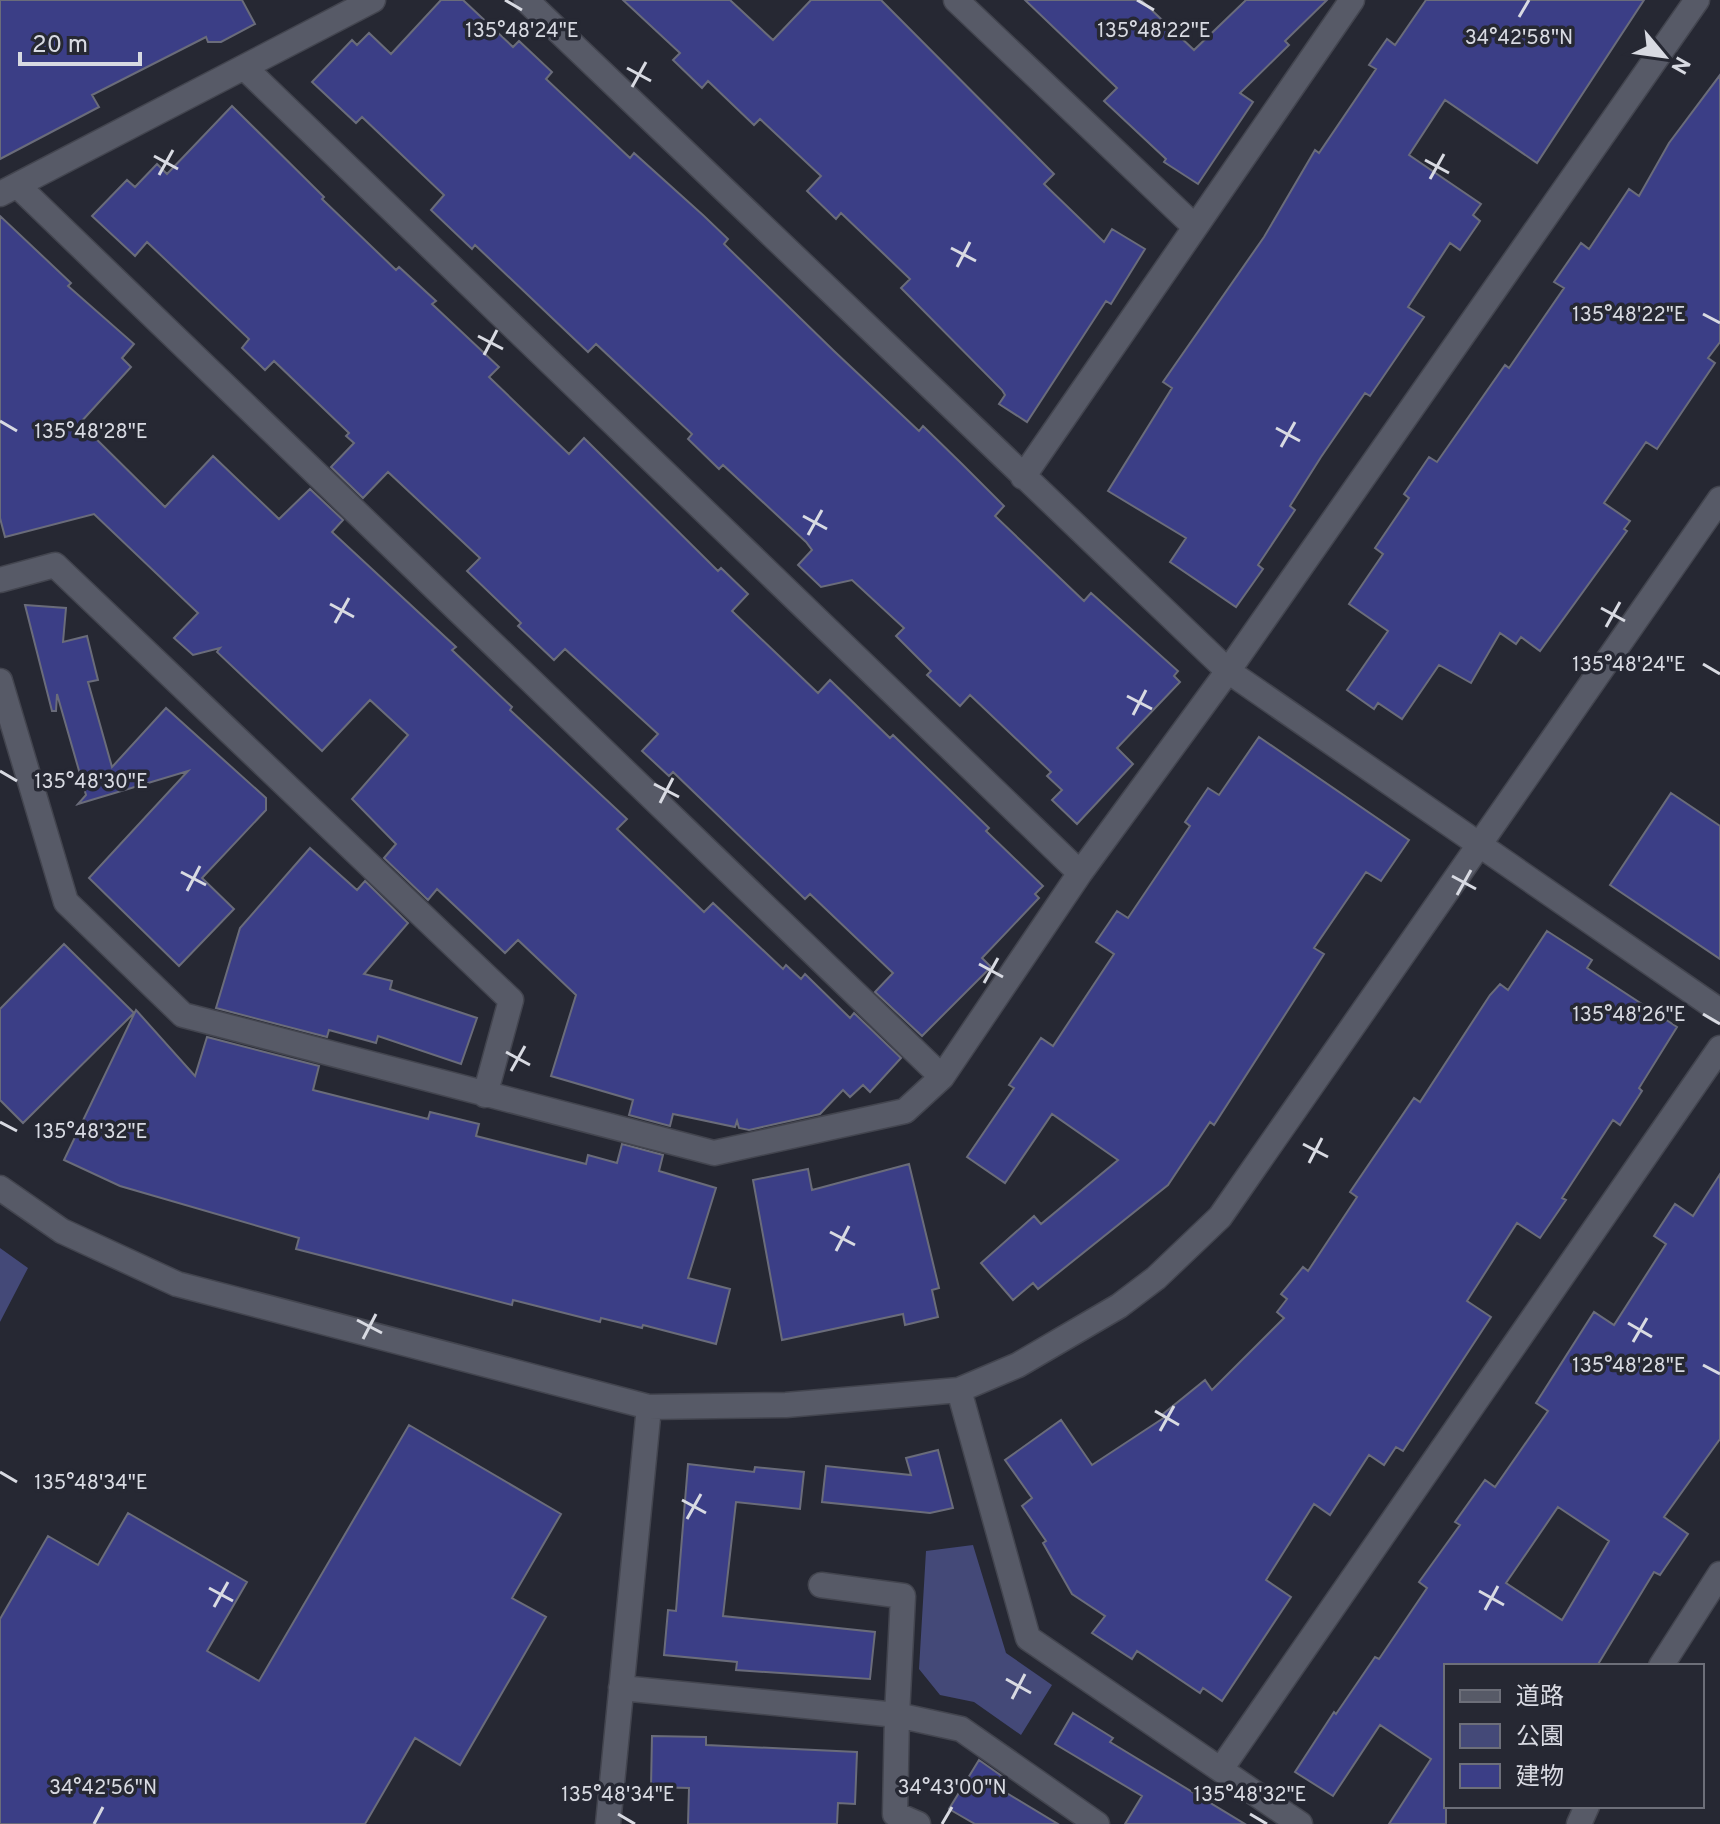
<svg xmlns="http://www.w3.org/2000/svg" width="1720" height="1824" font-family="Overpass,'Noto Sans JP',sans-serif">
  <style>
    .green { fill: #444978 }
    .building { fill: #3b3e86; stroke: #6a6c7a; stroke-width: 2; fill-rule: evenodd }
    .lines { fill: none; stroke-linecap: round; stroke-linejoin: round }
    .minor-casing { stroke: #43454f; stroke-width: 27 }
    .minor { stroke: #575a67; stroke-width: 24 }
    .ticks { fill: none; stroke: #d8dae2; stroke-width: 3 }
    .ticks-label { font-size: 20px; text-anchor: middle; fill: #d8dae2; stroke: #262833; stroke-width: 7; stroke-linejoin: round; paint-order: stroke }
  </style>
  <rect width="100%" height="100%" fill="#262833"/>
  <path class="green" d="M 0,1248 L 28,1268 L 0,1322 Z
    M 973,1545 L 1006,1653 L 1052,1685 L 1021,1735 L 974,1702 L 940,1695 L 919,1669 L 926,1551 Z"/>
  <path class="building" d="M 0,0 L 242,0 L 255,24 L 221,42 L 208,42 L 206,37 L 92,95 L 99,107 L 0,159 Z
    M 441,0 L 463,0 L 513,47 L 519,41 L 552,72 L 546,79 L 630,158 L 634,153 L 704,216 L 728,239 L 724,244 L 834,351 L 919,431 L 923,426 L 962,464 L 1004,506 L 995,516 L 1084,601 L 1091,593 L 1178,671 L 1174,676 L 1180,682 L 1117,748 L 1133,764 L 1077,824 L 1052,800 L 1062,790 L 1047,776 L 1051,772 L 970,695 L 960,706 L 927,675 L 931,671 L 896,636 L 904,628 L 852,580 L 821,587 L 798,565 L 812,550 L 806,542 L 723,465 L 719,469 L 688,439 L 692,434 L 596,344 L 588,352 L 475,245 L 472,249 L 431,210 L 444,195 L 362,117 L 356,123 L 312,82 L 352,40 L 357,45 L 369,33 L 391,54 Z
    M 623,0 L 730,0 L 773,40 L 811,0 L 881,0 L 1054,174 L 1044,184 L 1104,242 L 1112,229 L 1145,249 L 1111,304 L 1106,301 L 1027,422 L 999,404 L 1005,395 L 1002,390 L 901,288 L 910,279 L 841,213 L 836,219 L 807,191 L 821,176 L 760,119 L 754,125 L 708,81 L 702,88 L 673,60 L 680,53 Z
    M 1025,0 L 1141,0 L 1194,50 L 1246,0 L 1327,0 L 1285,41 L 1289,45 L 1240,93 L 1253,102 L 1198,184 L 1164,162 L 1166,159 L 1104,101 L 1117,88 Z
    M 1426,0 L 1644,0 L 1537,163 L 1445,100 L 1409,155 L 1481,204 L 1473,215 L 1480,221 L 1460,250 L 1450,243 L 1408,307 L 1424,317 L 1370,396 L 1365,393 L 1321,457 L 1290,506 L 1295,510 L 1258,565 L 1263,569 L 1236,607 L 1170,562 L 1186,538 L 1108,491 L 1172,388 L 1163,382 L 1264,237 L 1315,150 L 1319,153 L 1376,69 L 1369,65 L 1387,39 L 1395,45 Z
    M 1720,75 L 1720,342 L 1708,358 L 1715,363 L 1657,449 L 1646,442 L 1604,503 L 1630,521 L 1624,529 L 1627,531 L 1540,651 L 1521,637 L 1516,644 L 1500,633 L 1471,683 L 1439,665 L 1402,719 L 1378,703 L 1374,709 L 1347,690 L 1388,631 L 1349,604 L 1383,554 L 1375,548 L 1409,498 L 1404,494 L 1429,457 L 1437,462 L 1505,365 L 1509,368 L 1564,288 L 1554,282 L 1581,243 L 1589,249 L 1629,189 L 1639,196 L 1669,143 Z
    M 232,106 L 324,197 L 322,199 L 396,270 L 399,267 L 436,301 L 432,304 L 499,367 L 489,377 L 569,454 L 584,438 L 718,571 L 721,568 L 748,594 L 732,611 L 818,693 L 830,680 L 890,738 L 893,735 L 989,828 L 986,831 L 1043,886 L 1035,894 L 1039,898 L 982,958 L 991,967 L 922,1036 L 875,992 L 893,973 L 810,894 L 805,899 L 673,772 L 669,776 L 642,751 L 658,734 L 565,649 L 554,660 L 518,626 L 521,623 L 467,571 L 480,558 L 388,472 L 363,498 L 331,467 L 354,443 L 346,436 L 349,433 L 274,361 L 265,370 L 242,348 L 249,339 L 147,242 L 135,256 L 92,216 L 127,180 L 135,187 L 157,164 L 167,174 Z
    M 0,216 L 71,283 L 68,286 L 134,344 L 122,358 L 131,367 L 80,423 L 165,507 L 213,456 L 279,519 L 310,489 L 343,520 L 332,532 L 456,647 L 452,650 L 512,707 L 510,710 L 627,819 L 617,829 L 704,912 L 713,903 L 783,969 L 786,965 L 801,979 L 805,974 L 850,1018 L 854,1013 L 901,1058 L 870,1092 L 863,1085 L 850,1097 L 843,1090 L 820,1114 L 749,1130 L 739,1128 L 737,1121 L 735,1127 L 673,1114 L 670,1126 L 629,1115 L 633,1100 L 551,1076 L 576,995 L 518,940 L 505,953 L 437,889 L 428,900 L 384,858 L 396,844 L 352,799 L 408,735 L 370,700 L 322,751 L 217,652 L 220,648 L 193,655 L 174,638 L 198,613 L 94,514 L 5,537 L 0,518 Z
    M 25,605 L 66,608 L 63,642 L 87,636 L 98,680 L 88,682 L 112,767 L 166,708 L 266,798 L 266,810 L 202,878 L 234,909 L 179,966 L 89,878 L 188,771 L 78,804 L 86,795 L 57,694 L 56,711 L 52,711 Z
    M 1259,737 L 1409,840 L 1381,881 L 1366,872 L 1314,948 L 1324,954 L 1214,1125 L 1210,1122 L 1168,1185 L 1038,1289 L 1033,1283 L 1013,1300 L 981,1263 L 1034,1216 L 1041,1224 L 1118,1160 L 1052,1114 L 1005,1183 L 967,1157 L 1014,1088 L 1009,1085 L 1041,1038 L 1053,1046 L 1114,954 L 1096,942 L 1117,911 L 1128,918 L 1190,826 L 1185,822 L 1208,788 L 1219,795 Z
    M 1671,793 L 1720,826 L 1720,959 L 1610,885 Z
    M 310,848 L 357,890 L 365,881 L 408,923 L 364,974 L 392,981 L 390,989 L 477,1018 L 461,1064 L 378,1036 L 376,1043 L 329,1030 L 327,1037 L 216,1008 L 240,928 Z
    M 1547,931 L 1592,960 L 1587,968 L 1677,1027 L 1639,1088 L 1642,1091 L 1620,1125 L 1613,1120 L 1562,1198 L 1566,1200 L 1540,1238 L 1517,1223 L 1467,1301 L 1491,1317 L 1403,1451 L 1396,1447 L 1384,1465 L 1369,1455 L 1330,1515 L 1314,1504 L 1266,1580 L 1291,1597 L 1222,1701 L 1203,1688 L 1200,1693 L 1137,1651 L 1132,1659 L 1092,1633 L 1105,1616 L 1072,1594 L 1043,1543 L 1046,1541 L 1022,1506 L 1032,1498 L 1005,1460 L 1061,1420 L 1092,1465 L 1165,1417 L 1163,1414 L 1205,1380 L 1212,1390 L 1284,1318 L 1277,1312 L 1287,1299 L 1281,1294 L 1303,1267 L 1308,1271 L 1357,1197 L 1350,1192 L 1414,1098 L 1420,1102 L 1490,995 L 1500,984 L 1508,990 Z
    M 64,944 L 134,1013 L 23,1123 L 0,1100 L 0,1009 Z
    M 136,1010 L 195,1076 L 207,1037 L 319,1066 L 313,1090 L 428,1119 L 430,1112 L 479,1124 L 476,1136 L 586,1164 L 588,1155 L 617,1163 L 622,1144 L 663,1155 L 659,1171 L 716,1188 L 688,1278 L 730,1289 L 716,1344 L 643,1325 L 642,1328 L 601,1318 L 600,1322 L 513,1300 L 512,1305 L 296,1249 L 299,1238 L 120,1186 L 64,1160 Z
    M 909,1164 L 939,1288 L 932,1290 L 938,1317 L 905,1325 L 903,1314 L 782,1340 L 753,1180 L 808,1169 L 812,1190 Z
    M 1720,1174 L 1720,1439 L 1664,1517 L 1688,1534 L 1660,1575 L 1654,1572 L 1597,1666 L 1446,1666 L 1446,1824 L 1389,1824 L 1431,1759 L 1380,1725 L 1333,1796 L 1295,1772 L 1334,1712 L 1336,1714 L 1375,1657 L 1379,1659 L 1427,1588 L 1419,1582 L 1460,1525 L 1455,1522 L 1485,1480 L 1495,1487 L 1548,1411 L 1536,1403 L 1594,1312 L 1614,1325 L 1666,1244 L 1654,1236 L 1675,1204 L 1693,1216 ZM 1558,1507 L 1609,1541 L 1562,1620 L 1506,1583 Z
    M 409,1425 L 561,1514 L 512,1598 L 546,1617 L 460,1765 L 415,1738 L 365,1824 L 0,1824 L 0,1619 L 48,1536 L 98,1565 L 128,1513 L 247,1582 L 207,1651 L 259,1681 Z
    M 938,1450 L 953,1508 L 930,1513 L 822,1502 L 826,1466 L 911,1475 L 906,1458 Z
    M 688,1464 L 754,1472 L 755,1467 L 804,1472 L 800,1509 L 736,1502 L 723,1616 L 875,1632 L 870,1679 L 736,1670 L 737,1662 L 664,1655 L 668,1610 L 676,1611 Z
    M 1073,1713 L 1113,1738 L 1110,1742 L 1245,1824 L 1125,1824 L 1142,1796 L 1055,1744 Z
    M 652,1736 L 706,1737 L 706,1745 L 857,1752 L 855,1804 L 838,1803 L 837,1824 L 688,1824 L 689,1788 L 651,1787 Z
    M 979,1760 L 1006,1779 L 1000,1789 L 1058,1824 L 975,1824 L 949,1809 Z"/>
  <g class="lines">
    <g class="minor-casing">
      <path id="minor" d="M 526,0 L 1228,671 L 1720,1011
        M 956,0 L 1194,226
        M 246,69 L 1080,873
        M 18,186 L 942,1077
        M 0,194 L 373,0
        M 1023,477 L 1352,0
        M 0,580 L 55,565 L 511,1000 L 485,1095
        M 0,681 L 66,902 L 183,1015 L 714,1153 L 905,1111 L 942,1077 L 1080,873 L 1228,671 L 1697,0
        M 0,1188 L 62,1231 L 177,1284 L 649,1407 L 786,1405 L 959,1390 L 1018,1365 L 1119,1306 L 1156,1278 L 1220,1217 L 1720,499
        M 959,1390 L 1028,1638 L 1300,1824
        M 821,1585 L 903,1596 L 897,1715 L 961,1729 L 1097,1824
        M 1661,1666 L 1720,1574
        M 621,1688 L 897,1715 L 895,1814 L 918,1824
        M 1221,1769 L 1720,1048
        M 608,1824 L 649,1407
        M 1579,1824 L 1587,1806"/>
    </g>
    <use href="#minor" class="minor"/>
  </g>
  <path class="ticks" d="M 505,0 L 522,10M 1137,0 L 1154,10M 1519,17 L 1529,0M 627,68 L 651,81M 632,87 L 646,62M 154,156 L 178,169M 1425,160 L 1449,173M 159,175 L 173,150M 1430,179 L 1444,154M 951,248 L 976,261M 957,267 L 970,242M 1703,314 L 1720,323M 478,336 L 503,349M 484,355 L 497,330M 0,421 L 17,431M 1276,428 L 1300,441M 1281,447 L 1295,422M 803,516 L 827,529M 808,535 L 822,510M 330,604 L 354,617M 1601,608 L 1625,621M 335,623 L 349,598M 1606,627 L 1620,602M 1703,664 L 1720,674M 1127,696 L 1152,709M 1133,715 L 1146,690M 0,771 L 17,781M 654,784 L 679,797M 660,803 L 673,778M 181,872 L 206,885M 1452,876 L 1476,889M 187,891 L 200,866M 1457,895 L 1471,870M 979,964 L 1003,977M 984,983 L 998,958M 1703,1014 L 1720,1024M 506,1052 L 530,1065M 511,1071 L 525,1046M 0,1122 L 17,1131M 1303,1144 L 1328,1157M 1309,1163 L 1322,1138M 830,1232 L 855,1245M 836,1251 L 849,1226M 357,1320 L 382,1333M 1628,1323 L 1652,1337M 363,1339 L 376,1314M 1633,1342 L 1647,1318M 1703,1365 L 1720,1374M 1155,1411 L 1179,1425M 1160,1431 L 1174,1406M 0,1472 L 17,1482M 682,1500 L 706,1513M 687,1519 L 701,1494M 209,1588 L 233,1601M 1479,1591 L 1504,1605M 214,1607 L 228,1582M 1485,1610 L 1498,1586M 1006,1679 L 1031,1693M 1012,1699 L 1025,1674M 618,1814 L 635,1824M 1250,1814 L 1267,1824M 94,1824 L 103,1807M 942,1824 L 952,1807"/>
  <g class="ticks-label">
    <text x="522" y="37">135°48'24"E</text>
    <text x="1154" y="37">135°48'22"E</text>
    <text x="1519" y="44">34°42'58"N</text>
    <text x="1629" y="321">135°48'22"E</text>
    <text x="91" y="438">135°48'28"E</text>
    <text x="1629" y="671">135°48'24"E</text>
    <text x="91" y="788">135°48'30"E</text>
    <text x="1629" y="1021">135°48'26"E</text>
    <text x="91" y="1138">135°48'32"E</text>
    <text x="1629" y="1372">135°48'28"E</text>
    <text x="91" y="1489">135°48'34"E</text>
    <text x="103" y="1794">34°42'56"N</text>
    <text x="952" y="1794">34°43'00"N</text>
    <text x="618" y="1801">135°48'34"E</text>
    <text x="1250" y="1801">135°48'32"E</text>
  </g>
  <rect x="1444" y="1664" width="260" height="144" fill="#262833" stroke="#6d6f79" stroke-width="2"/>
  <rect x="1460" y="1690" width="40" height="12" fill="#575a67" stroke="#6d6f79" stroke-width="2"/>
  <text x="1516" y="1704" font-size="24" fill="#d8dae2">道路</text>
  <rect x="1460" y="1724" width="40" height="24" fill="#444978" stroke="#6d6f79" stroke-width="2"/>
  <text x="1516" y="1744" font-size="24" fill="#d8dae2">公園</text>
  <rect x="1460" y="1764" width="40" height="24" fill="#3b3e86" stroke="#6d6f79" stroke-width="2"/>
  <text x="1516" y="1784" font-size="24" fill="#d8dae2">建物</text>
  <g transform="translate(1664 56) rotate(119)" stroke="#262833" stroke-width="6" paint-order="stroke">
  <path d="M0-6L14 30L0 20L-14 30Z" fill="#d8dae2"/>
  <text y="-12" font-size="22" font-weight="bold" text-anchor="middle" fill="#d8dae2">N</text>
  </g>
  <path d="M20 52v12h120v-12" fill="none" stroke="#d8dae2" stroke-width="4"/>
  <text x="32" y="52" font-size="24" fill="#d8dae2" stroke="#262833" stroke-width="6" paint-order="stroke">20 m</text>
</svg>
